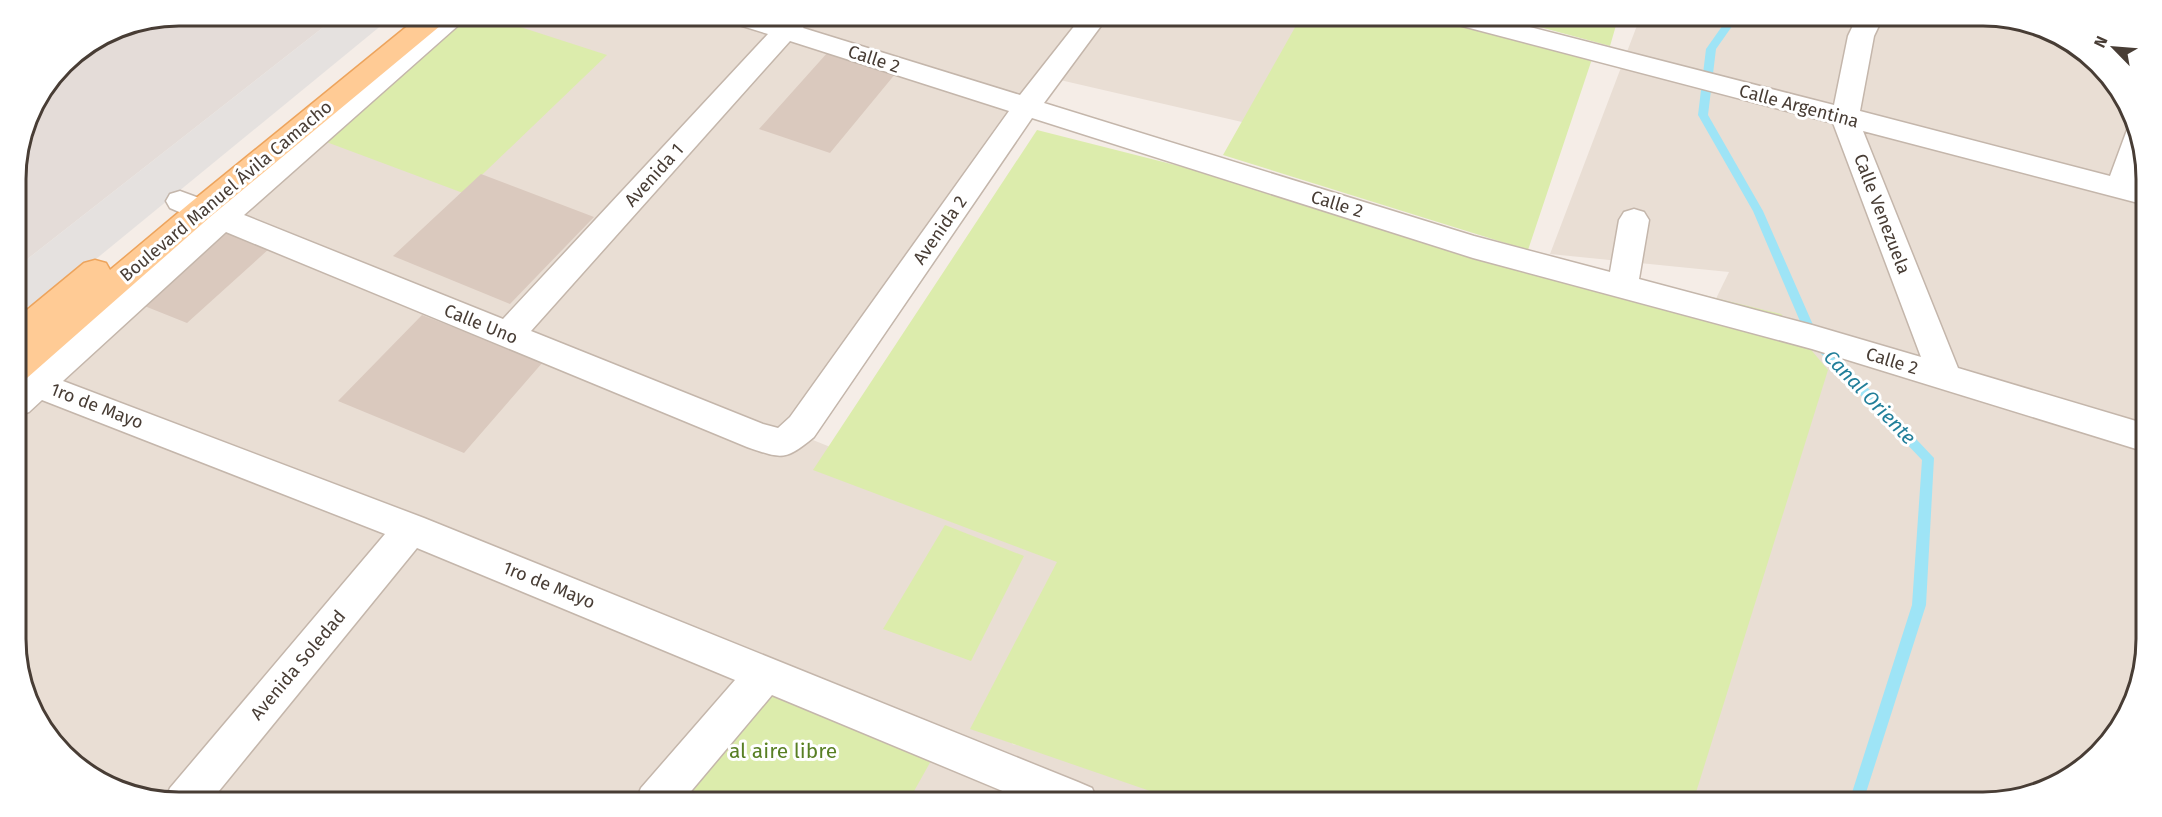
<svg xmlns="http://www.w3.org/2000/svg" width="2162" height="817" font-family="'Fira Sans',sans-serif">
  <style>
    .residential { fill: #e9ded4 }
    .industrial { fill: #e4dcd8 }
    .green { fill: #dcecac }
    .parking { fill: #e5e1df }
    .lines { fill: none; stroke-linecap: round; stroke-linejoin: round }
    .stream { fill: #9ee4f6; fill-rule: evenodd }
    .building { fill: #dac9be }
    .minor-casing { stroke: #c4b6ab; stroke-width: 3 }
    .major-casing { stroke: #eda45d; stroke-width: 3 }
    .minor { fill: #fff; fill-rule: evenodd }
    .major { fill: #ffcb95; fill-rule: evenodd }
    .labels { text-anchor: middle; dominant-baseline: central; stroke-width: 6; stroke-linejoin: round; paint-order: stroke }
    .street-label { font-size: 18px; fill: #483d35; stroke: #fff }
    .water-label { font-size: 20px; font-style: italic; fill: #227f9a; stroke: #fff }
    .near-park-label { font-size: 21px; fill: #587f24; stroke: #fff }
    .rim { fill: none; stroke: #483d35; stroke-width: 3 }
  </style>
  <rect width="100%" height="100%" fill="#f5ede7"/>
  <path class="residential" d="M 423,15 L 1322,15 L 1268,128 L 1060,80 L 813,440 L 1076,547 L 1012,744 L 1289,802 L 179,802 L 126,793 L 55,746 L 18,670 L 16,339 L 30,344 Z
    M 1641,15 L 1983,15 L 2036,24 L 2107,71 L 2146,157 L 2147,638 L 2138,691 L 2083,768 L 1994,802 L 1470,802 L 1729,272 L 1550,254 Z"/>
  <path class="industrial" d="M 179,15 L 339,15 L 16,268 L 15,168 L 32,106 L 71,56 L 116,27 Z"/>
  <path class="green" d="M 469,15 L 483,15 L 607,55 L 463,193 L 321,140 Z
    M 1302,15 L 1430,15 L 1592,59 L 1528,250 L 1223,155 Z
    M 1495,15 L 1619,15 L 1610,46 Z
    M 1037,130 L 1353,210 L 1781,314 L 1828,370 L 1693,802 L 1182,802 L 970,729 L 1057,562 L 813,470 Z
    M 945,525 L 1024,556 L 971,661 L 883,629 Z
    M 768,689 L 932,759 L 908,802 L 676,802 Z"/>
  <path class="parking" d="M 339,15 L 394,15 L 35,309 L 16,301 L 16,268 Z"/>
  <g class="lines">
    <path class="stream" d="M 1730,15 L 1740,15 L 1716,49 L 1708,115 L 1763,211 L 1817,334 L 1934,458 L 1926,605 L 1863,802 L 1849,802 L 1912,605 L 1922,460 L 1808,340 L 1753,211 L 1698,115 L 1706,49 Z"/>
  </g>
  <path class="building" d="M 828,52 L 896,73 L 830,153 L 759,129 Z
    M 481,174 L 594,217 L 510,304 L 393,256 Z
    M 221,229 L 270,248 L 187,323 L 137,303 Z
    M 422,315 L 543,362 L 464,453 L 338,401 Z"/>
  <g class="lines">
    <g class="minor-casing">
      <path id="minor" d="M 441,15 L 470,15 L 244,215 L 503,319 L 768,34 L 726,21 L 722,15 L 762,15 L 780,21 L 786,15 L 809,15 L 811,17 L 803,28 L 1020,95 L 1083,15 L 1109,15 L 1044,103 L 1474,236 L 1610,272 L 1619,220 L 1624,212 L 1634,209 L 1644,212 L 1649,220 L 1639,279 L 1812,325 L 1921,357 L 1833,123 L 1443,21 L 1439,15 L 1483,15 L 1834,105 L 1848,36 L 1858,15 L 1884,15 L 1874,36 L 1860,111 L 2110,176 L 2127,130 L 2133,129 L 2145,156 L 2136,182 L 2146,185 L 2146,205 L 1863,131 L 1958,368 L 2146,424 L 2146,452 L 1812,349 L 1473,258 L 1032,118 L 814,437 C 785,461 782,459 747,447 L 226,232 L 63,381 L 424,518 L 1078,782 L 1092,788 L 1098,802 L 1029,802 L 772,695 L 682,802 L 635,802 L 641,788 L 735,680 L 417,548 L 210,802 L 165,800 L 170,788 L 385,534 L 42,400 L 29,412 L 17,416 L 16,363 L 33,369 L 200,221 L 170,208 L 166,201 L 170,194 L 180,191 L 218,205 ZM 790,41 L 1009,111 L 790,417 L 778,428 L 763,424 L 531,331 Z"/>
    </g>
    <g class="major-casing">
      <path id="major" d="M 421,15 L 450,15 L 446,21 L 210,217 L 27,378 L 17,382 L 16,319 L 84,263 L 95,260 L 106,263 L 110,270 L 190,203 Z"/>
    </g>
    <use href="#minor" class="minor"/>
    <use href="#major" class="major"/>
  </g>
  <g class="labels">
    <g class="street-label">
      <text transform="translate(874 59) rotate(18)">Calle 2</text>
      <text transform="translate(1799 106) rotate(15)">Calle Argentina</text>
      <text transform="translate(654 175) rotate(-48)">Avenida 1</text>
      <text transform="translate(226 191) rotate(-40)">Boulevard Manuel Ávila Camacho</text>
      <text transform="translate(1337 204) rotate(17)">Calle 2</text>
      <text transform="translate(1882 214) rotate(69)">Calle Venezuela</text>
      <text transform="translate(940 230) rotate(-55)">Avenida 2</text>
      <text transform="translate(481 324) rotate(22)">Calle Uno</text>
      <text transform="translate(1892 361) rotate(17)">Calle 2</text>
      <text transform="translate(97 406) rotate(21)">1ro de Mayo</text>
      <text transform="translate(549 585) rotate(22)">1ro de Mayo</text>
      <text transform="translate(298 665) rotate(-50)">Avenida Soledad</text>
    </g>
    <g class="water-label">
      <text transform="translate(1870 397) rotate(46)">Canal Oriente</text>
    </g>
    <g class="near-park-label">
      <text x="783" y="751">al aire libre</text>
    </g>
  </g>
  <path d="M0 0H2162V817H0ZM179 26H1983A153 153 0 0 1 2136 179V639A153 153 0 0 1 1983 792H179A153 153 0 0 1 26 639V179A153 153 0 0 1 179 26Z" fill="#fff" fill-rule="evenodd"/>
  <path class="rim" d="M179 26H1983A153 153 0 0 1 2136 179V639A153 153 0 0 1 1983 792H179A153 153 0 0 1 26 639V179A153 153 0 0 1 179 26Z"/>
  <g transform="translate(2114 48) rotate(295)" stroke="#ffffff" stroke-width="4.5" paint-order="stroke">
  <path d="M0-4.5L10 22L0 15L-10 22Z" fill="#483d35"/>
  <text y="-9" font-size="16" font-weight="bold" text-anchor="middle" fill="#483d35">N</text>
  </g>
</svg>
